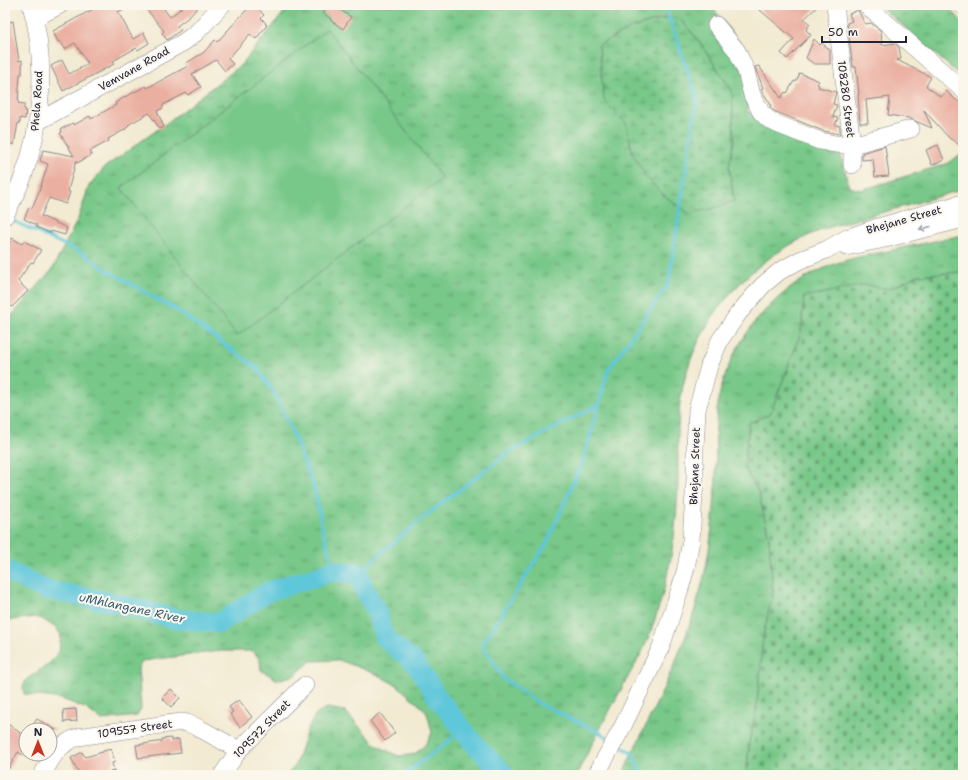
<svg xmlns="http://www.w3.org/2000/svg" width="968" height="780" font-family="'Shantell Sans',sans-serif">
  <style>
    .grass { fill: url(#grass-tufts); stroke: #4d7562; fill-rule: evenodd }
    .wetland { fill: url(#wetland-marsh); stroke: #4d7562 }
    .cemetery { fill: url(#cemetery-stones); stroke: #4d7562 }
    .garden { fill: #78c889; stroke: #4d7562 }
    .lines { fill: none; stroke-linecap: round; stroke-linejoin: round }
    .stream { stroke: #5ec7da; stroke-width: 3.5 }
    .river { stroke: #5ec7da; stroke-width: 20 }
    .building { fill: #eaafa0 }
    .minor-casing { stroke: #8a8686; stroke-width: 18 }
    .minor { stroke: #fff; stroke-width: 17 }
    .oneway { stroke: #9c9ca7 }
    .labels { text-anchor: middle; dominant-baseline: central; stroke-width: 4; stroke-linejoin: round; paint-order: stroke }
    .street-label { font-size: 11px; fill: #22223b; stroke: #fbf7ec }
    .water-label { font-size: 12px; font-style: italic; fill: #375c73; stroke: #fbf7ec }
  </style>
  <defs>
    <pattern id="grass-tufts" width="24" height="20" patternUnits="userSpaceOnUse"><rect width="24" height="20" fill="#78c889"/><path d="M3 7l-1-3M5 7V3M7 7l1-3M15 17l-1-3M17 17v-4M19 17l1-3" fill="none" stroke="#62a271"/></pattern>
    <pattern id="wetland-marsh" width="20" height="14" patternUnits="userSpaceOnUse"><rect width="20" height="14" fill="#78c889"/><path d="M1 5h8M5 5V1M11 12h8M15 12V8" fill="none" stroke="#62a271"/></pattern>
    <pattern id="cemetery-stones" width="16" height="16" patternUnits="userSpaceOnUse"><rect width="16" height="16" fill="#78c889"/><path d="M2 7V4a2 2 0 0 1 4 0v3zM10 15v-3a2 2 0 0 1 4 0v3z" fill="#62a271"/></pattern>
  </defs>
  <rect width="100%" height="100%" fill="#fbf7ec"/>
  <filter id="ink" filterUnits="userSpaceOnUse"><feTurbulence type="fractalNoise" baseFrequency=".025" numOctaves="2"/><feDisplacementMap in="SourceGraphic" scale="8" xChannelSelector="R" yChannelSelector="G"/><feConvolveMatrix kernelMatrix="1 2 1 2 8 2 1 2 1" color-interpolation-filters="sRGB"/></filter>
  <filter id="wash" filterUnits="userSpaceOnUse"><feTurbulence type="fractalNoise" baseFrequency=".012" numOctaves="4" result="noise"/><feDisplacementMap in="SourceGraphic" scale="16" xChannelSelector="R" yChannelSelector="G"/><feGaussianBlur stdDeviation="0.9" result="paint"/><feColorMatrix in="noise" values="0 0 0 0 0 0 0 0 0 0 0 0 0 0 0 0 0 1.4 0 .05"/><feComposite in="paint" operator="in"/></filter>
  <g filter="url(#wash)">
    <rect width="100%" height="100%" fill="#f2ead1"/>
    <path class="grass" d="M 290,5 L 711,5 L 745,51 L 749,101 L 747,111 L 775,129 L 839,148 L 849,187 L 861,190 L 946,164 L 963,153 L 963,189 C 931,199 898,208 866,217 C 848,222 830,226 814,233 C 744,263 690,327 680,403 C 677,428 678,453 678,477 C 678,506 675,534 670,562 C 665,589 657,616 647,641 C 641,656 631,671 623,686 C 607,715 592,745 576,775 L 287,775 L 295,766 L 307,730 L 316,714 L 327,708 L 345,711 L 376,745 L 398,756 L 411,755 L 416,753 L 425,745 L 432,733 L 428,716 L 425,710 L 398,686 L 376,674 L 339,660 L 311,661 L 295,675 L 278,680 L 261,670 L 260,660 L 253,651 L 219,651 L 143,661 L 138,668 L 141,709 L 137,716 L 101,720 L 87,709 L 62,699 L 24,694 L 23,686 L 27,679 L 49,664 L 59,652 L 61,635 L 56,628 L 42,619 L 34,617 L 5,621 L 5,323 L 52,270 L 78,219 L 89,186 L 105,167 L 164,125 L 241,65 ZM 669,17 L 680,19 L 698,40 L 732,91 L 734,140 L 729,166 L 734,201 L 633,154 L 626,123 L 602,71 L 599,45 L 631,28 Z
      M 879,5 L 947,5 L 963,23 L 963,78 Z
      M 963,235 L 963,272 L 918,275 L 890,289 L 865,285 L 803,304 L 801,333 L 770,415 L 749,423 L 744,467 L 759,493 L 769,538 L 773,592 L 763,637 L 760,677 L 755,718 L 749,742 L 747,775 L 622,775 C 654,707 691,641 706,567 C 712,535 715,503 716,471 C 716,451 715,431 717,410 C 724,348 770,291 827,267 C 845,259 864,256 883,252 C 909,246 936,241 963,235 Z"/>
    <path class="wetland" d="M 669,17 L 680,19 L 698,40 L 732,91 L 734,140 L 729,167 L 734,201 L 712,209 L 688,213 L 665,196 L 646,177 L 633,154 L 626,123 L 604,101 L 599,45 L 631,28 Z"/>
    <path class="cemetery" d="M 963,272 L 963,775 L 747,775 L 749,742 L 755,718 L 760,677 L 763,637 L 773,592 L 769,538 L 759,493 L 744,467 L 749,423 L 770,414 L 801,333 L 804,297 L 865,285 L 890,289 L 918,275 Z"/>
    <path class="garden" d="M 327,29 L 442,178 L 237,336 L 121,188 Z"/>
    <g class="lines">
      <path class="stream" d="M 11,220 L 82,253 L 107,270 L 178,311 L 256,367 L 274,392 L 293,434 L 314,487 L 322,527 L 334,571
        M 599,404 L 584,458 L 547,543 L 482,645 L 504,679 L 540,704 L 597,731 L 610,739
        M 359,574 L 381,553 L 425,516 L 509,452 L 599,404 L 608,370 L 668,285 L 697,99 L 665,5
        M 619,745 L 632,753 L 642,775
        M 404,775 L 463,730"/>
      <path class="river" d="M 5,570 L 46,590 L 111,602 L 176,619 L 219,623 L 269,591 L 334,571 L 359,574 L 365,591 L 377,612 L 384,637 L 416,664 L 437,697 L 477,747 L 505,775"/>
    </g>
    <g id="blocks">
      <path class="building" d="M 90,5 L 131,5 L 118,12 L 133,39 L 144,33 L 149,43 L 138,50 L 136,48 L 113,61 L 114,64 L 63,91 L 51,66 L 62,60 L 69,74 L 88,64 L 75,43 L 65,49 L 60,41 L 58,42 L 53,31 L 93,9 Z
        M 143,5 L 161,5 L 170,17 L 185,5 L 200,5 L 190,16 L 177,26 L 181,30 L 167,40 L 162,33 L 164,31 Z
        M 251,5 L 255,5 L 264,15 L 261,18 L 266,23 L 265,24 L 267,25 L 256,39 L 250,34 L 228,59 L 233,64 L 225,71 L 216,60 L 192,74 L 201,87 L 188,95 L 186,93 L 163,105 L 163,108 L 157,111 L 164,127 L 160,129 L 149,113 L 128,125 L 129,126 L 126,128 L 126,129 L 108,139 L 109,141 L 90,151 L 92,155 L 77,163 L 76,161 L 68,191 L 70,192 L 66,204 L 49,198 L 41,216 L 67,228 L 65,235 L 51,231 L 50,233 L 36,227 L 37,225 L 24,219 L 29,207 L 32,208 L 40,189 L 48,164 L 40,161 L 43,150 L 74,156 L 60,133 L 62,132 L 61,129 L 73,123 L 74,125 L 90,116 L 91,119 L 116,105 L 115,103 L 125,97 L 146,86 L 147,88 L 188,66 L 186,63 L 203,53 L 215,40 L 217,42 Z
        M 329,5 L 333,5 L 351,17 L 343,29 L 330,20 L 331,19 L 323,13 Z
        M 754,5 L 819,5 L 804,19 L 810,24 L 806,30 L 811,35 L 787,59 L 781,53 L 794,39 Z
        M 858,10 L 865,24 L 871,23 L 881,31 L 882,45 L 894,43 L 899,47 L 901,59 L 897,60 L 931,77 L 926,86 L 941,97 L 946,91 L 956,100 L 957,100 L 963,105 L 963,150 L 957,143 L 949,138 L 924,110 L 932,128 L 908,118 L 888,115 L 890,97 L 866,100 L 868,123 L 860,123 L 858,94 L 859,94 L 856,67 L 853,67 L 847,23 L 852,21 L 849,14 Z
        M 13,21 L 19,61 L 22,60 L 22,74 L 20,74 L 18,103 L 24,104 L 24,109 L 26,110 L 25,119 L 20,118 L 20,123 L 18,123 L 14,145 L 5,142 L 8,111 L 5,111 L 5,107 L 10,68 L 5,68 L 5,23 Z
        M 814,39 L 820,45 L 822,43 L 830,50 L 830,64 L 814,64 L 806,58 Z
        M 759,66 L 781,98 L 785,92 L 787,93 L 794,81 L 796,82 L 800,73 L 819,81 L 817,84 L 819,85 L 818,87 L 836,92 L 833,104 L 837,105 L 833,117 L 838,118 L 835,125 L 840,126 L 840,134 L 823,131 L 774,111 L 770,107 L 771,105 L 761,89 L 763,88 L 755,67 Z
        M 938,145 L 944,160 L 932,165 L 926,150 Z
        M 885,146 L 889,176 L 875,177 L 873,159 L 862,160 L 862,153 Z
        M 12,238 L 22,244 L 24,241 L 41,250 L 33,263 L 31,262 L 18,281 L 28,291 L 12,307 L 5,301 L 5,252 Z
        M 171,689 L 180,698 L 171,707 L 162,698 Z
        M 239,700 L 252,717 L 240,727 L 230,714 L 233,712 L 229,707 Z
        M 76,709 L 77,721 L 64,722 L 63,710 Z
        M 380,713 L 395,733 L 385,741 L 370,721 Z
        M 37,719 L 56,730 L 30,730 Z
        M 5,722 L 26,737 L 26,757 L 18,752 L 5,775 Z
        M 171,738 L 171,741 L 179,739 L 181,753 L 138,758 L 136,745 L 157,742 L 162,741 L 162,739 Z
        M 111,749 L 115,762 L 112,763 L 114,771 L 97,775 L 80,775 L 71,758 L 82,752 L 85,757 L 103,752 L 103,751 Z"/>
    </g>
  </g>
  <g filter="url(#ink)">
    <use href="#blocks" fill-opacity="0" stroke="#8a8686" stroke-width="1"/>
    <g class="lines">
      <g class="minor-casing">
        <path id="minor" d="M 835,5 L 852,145 L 852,165
          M 866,5 L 963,90
          M 962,5 L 963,6
          M 35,18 L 60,5
          M 716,25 L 737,51 L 746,71 L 752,95 L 761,112 L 768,119 L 777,124 L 820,141 L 835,144 L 852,145 L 911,129
          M 37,122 L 184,42 L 197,32 L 222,5
          M 5,216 C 11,203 18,190 23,177 C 43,124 47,60 31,5
          M 846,247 L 885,239 L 963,219
          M 42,775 C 53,757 57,745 78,737 L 181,722 L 187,723 L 197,727 L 239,750
          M 222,775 L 239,750 L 305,685
          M 596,775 L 623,726 L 661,647 L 680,589 L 686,568 L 691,540 L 695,480 L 695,448 L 697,410 L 709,366 L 720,340 L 738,314 L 763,285 L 780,271 L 800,260 L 826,250 L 847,238 L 875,228 L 963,203"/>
      </g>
      <use href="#minor" class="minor"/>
    </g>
    <defs><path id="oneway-shaft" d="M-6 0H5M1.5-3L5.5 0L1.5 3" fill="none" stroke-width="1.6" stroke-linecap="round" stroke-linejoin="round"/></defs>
    <use class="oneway" href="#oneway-shaft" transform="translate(925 228) rotate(165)"/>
  </g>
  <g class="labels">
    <g class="street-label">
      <text transform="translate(134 69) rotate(-29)">Vemvane Road</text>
      <text transform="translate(846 99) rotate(83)">108280 Street</text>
      <text transform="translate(37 101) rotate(-86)">Phela Road</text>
      <text transform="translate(904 220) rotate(-16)">Bhejane Street</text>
      <text transform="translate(695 466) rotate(-88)">Bhejane Street</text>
      <text transform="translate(135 729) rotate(-8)">109557 Street</text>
      <text transform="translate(262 729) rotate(-46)">109572 Street</text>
    </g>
    <g class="water-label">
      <text transform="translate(132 608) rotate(12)">uMhlangane River</text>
    </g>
  </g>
  <rect width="968" height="780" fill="none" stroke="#fbf7ec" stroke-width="20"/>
  <g transform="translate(38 742)"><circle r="19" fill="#fbf7ec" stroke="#a4a2a5"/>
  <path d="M0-3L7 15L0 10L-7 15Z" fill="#c8321e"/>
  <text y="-6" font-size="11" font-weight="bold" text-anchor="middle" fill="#22223b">N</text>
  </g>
  <path d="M822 36v6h84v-6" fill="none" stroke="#22223b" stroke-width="2"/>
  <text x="828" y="36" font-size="12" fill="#22223b" stroke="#fbf7ec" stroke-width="3" paint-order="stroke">50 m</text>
</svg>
